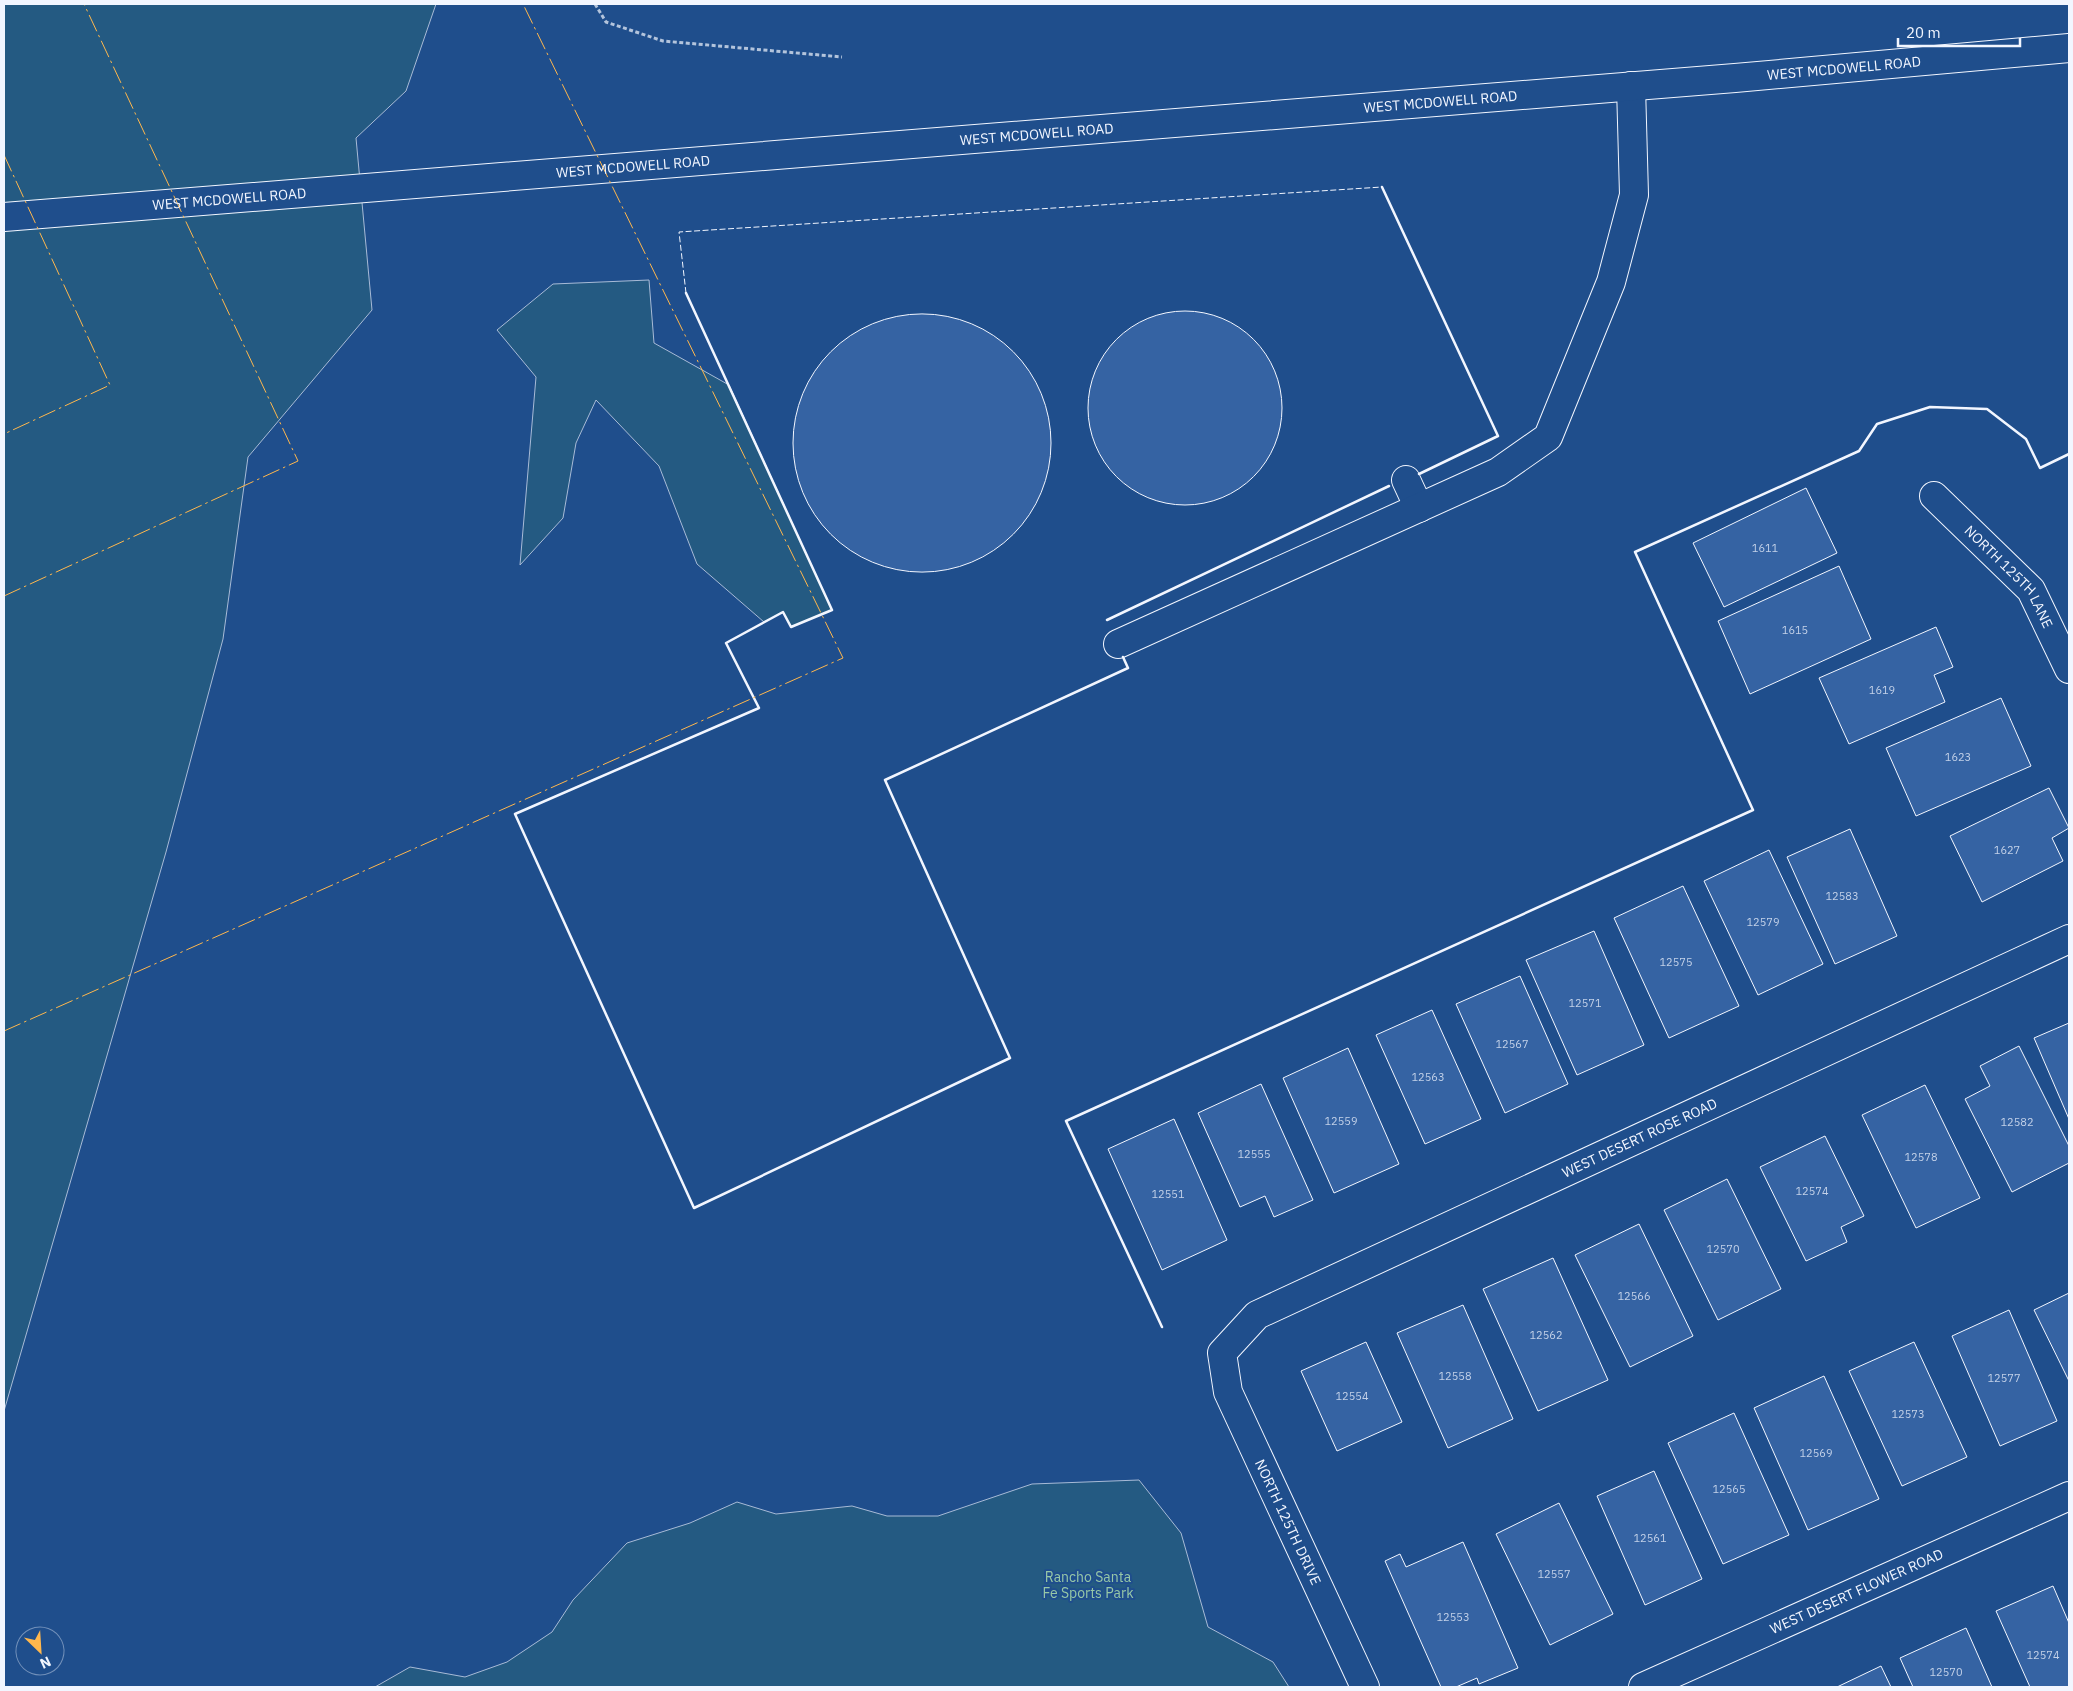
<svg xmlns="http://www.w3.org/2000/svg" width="2073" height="1691" font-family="'IBM Plex Sans',sans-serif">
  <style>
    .green { fill: #245a82; stroke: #a8bbd7 }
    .building { fill: #3563a3; stroke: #f2f6ff }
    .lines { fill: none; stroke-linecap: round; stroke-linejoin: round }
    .minor-casing { stroke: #f2f6ff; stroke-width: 30 }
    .major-casing { stroke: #f2f6ff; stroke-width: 30 }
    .path { stroke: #b3c4dc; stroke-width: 3; stroke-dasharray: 4 2.5; stroke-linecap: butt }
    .minor { stroke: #1f4e8c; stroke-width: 28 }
    .major { stroke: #1f4e8c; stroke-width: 28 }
    .fence { stroke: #f2f6ff; stroke-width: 1; stroke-dasharray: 6 2.5; stroke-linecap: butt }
    .wall { stroke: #f2f6ff; stroke-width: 2.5 }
    .power { stroke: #ffb74d; stroke-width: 1; stroke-dasharray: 18 4 2.5 4; stroke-linecap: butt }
    .labels { text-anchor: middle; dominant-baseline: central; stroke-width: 4; stroke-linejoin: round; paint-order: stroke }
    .number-label { font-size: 11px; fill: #c3d1e8 }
    .street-label { font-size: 14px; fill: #f2f6ff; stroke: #1f4e8c }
    .park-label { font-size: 14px; fill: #97c8a6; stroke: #1f4e8c }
  </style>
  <rect width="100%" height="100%" fill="#1f4e8c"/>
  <path class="green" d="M 4,4 L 436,4 L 406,91 L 356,138 L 372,310 L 248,457 L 223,639 L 166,852 L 4,1411 Z
    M 649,280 L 654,343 L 729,385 L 832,610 L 791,627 L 783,612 L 764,622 L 697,564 L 659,466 L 596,400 L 576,443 L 563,518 L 520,565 L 536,377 L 497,330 L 553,284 Z
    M 1139,1480 L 1181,1533 L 1208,1627 L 1273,1662 L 1289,1687 L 375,1687 L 410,1667 L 465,1677 L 507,1662 L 552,1632 L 573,1600 L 627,1543 L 690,1523 L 737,1502 L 776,1514 L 852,1506 L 887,1516 L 938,1516 L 1032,1484 Z"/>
  <path class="building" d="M1088 408a97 97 0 1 1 194 0a97 97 0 1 1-194 0Z
    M793 443a129 129 0 1 1 258 0a129 129 0 1 1-258 0Z
    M 1806,488 L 1837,553 L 1724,607 L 1693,543 Z
    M 1839,566 L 1871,639 L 1750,694 L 1718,621 Z
    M 1936,627 L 1953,667 L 1934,675 L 1945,702 L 1849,744 L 1819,678 Z
    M 2001,698 L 2031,766 L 1916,816 L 1886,748 Z
    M 2049,788 L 2069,828 L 2052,838 L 2063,861 L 1982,902 L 1950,836 Z
    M 1850,829 L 1897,936 L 1835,964 L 1787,857 Z
    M 1769,850 L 1823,964 L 1758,995 L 1704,881 Z
    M 1683,886 L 1739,1006 L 1669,1038 L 1614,918 Z
    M 1594,931 L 1644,1045 L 1577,1075 L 1526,960 Z
    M 1520,976 L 1568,1084 L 1505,1113 L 1456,1004 Z
    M 1432,1010 L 1481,1119 L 1425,1144 L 1376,1035 Z
    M 2069,1023 L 2069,1119 L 2034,1038 Z
    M 2019,1046 L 2069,1146 L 2069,1163 L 2012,1192 L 1965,1099 L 1990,1086 L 1980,1066 Z
    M 1348,1048 L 1399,1164 L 1334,1193 L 1283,1078 Z
    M 1261,1084 L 1313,1200 L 1274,1217 L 1265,1196 L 1240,1207 L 1198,1113 Z
    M 1925,1085 L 1980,1198 L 1916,1228 L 1862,1115 Z
    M 1174,1119 L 1227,1240 L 1162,1270 L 1108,1149 Z
    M 1825,1136 L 1864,1216 L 1841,1227 L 1847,1242 L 1806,1261 L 1760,1167 Z
    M 1727,1179 L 1781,1289 L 1718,1320 L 1664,1210 Z
    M 1639,1224 L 1693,1336 L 1630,1367 L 1575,1255 Z
    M 1553,1258 L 1608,1380 L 1538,1411 L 1483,1289 Z
    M 2069,1293 L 2069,1381 L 2034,1310 Z
    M 1463,1305 L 1513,1419 L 1448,1448 L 1397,1333 Z
    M 2009,1310 L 2057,1421 L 2000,1446 L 1952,1336 Z
    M 1366,1342 L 1402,1422 L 1337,1451 L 1301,1371 Z
    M 1914,1342 L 1967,1457 L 1902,1486 L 1849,1371 Z
    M 1824,1376 L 1879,1499 L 1808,1530 L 1754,1408 Z
    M 1734,1413 L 1789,1535 L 1723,1564 L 1668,1443 Z
    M 1654,1471 L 1702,1579 L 1645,1605 L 1597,1496 Z
    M 1559,1503 L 1613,1614 L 1550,1645 L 1496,1534 Z
    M 1463,1542 L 1518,1668 L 1479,1684 L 1477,1678 L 1456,1687 L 1441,1687 L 1385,1561 L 1400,1554 L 1406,1567 Z
    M 2053,1586 L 2069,1623 L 2069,1687 L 2030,1687 L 1996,1611 Z
    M 1966,1628 L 1992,1687 L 1913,1687 L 1900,1658 Z
    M 1881,1666 L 1891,1687 L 1837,1687 Z"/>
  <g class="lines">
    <g class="minor-casing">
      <g id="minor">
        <path d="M 1406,480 L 1419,508"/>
        <path id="s1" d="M 1934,496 L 2031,590 L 2069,669"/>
        <path d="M 1118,644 L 1498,472 L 1548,437 L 1611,282 L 1634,195 L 1631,86"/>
        <path id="s2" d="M 1365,1687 L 1228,1392 L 1222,1353 L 1257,1315 L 2069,939"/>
        <path id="s3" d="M 1643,1687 L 2069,1496"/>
      </g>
    </g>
    <g class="major-casing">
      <g id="major">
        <path id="s4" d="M 4,217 L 1735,78 L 2069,48"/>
      </g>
    </g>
    <path class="path" d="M 595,4 L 606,22 L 663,41 L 842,57"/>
    <use href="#minor" class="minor"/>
    <use href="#major" class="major"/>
    <path class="fence" d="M 686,293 L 679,232 L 1382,187"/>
    <path class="wall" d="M 1382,187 L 1498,436 L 1419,474
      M 686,293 L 832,610 L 791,627 L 783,612 L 726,643 L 759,708 L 515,814 L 694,1208 L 1010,1058 L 885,780 L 1128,668 L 1123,657
      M 1107,620 L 1389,486
      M 1162,1327 L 1066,1121 L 1753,810 L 1635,552 L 1859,451 L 1877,424 L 1930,407 L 1987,409 L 2026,439 L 2040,468 L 2069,454"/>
    <path class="power" d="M 4,155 L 110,385 L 4,434
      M 4,596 L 298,461 L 84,4
      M 4,1031 L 843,658 L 523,4"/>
  </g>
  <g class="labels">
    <g class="number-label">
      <text x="1765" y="548">1611</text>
      <text x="1795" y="630">1615</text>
      <text x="1882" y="690">1619</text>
      <text x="1958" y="757">1623</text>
      <text x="2007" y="850">1627</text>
      <text x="1842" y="896">12583</text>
      <text x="1763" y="922">12579</text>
      <text x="1676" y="962">12575</text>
      <text x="1585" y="1003">12571</text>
      <text x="1512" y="1044">12567</text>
      <text x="1428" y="1077">12563</text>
      <text x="1341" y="1121">12559</text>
      <text x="2017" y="1122">12582</text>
      <text x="1254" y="1154">12555</text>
      <text x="1921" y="1157">12578</text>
      <text x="1812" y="1191">12574</text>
      <text x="1168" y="1194">12551</text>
      <text x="1723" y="1249">12570</text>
      <text x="1634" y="1296">12566</text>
      <text x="1546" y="1335">12562</text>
      <text x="1455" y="1376">12558</text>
      <text x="2004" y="1378">12577</text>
      <text x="1352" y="1396">12554</text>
      <text x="1908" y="1414">12573</text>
      <text x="1816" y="1453">12569</text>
      <text x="1729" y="1489">12565</text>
      <text x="1650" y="1538">12561</text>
      <text x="1554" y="1574">12557</text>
      <text x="1453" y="1617">12553</text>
      <text x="2043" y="1655">12574</text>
      <text x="1946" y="1672">12570</text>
    </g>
    <g class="street-label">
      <text stroke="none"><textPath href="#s4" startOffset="1846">WEST MCDOWELL ROAD</textPath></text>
      <text stroke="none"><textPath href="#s4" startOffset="1441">WEST MCDOWELL ROAD</textPath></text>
      <text stroke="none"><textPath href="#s4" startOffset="1036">WEST MCDOWELL ROAD</textPath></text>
      <text stroke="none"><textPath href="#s4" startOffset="631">WEST MCDOWELL ROAD</textPath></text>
      <text stroke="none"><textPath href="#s4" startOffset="226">WEST MCDOWELL ROAD</textPath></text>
      <text stroke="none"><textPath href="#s1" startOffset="111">NORTH 125TH LANE</textPath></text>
      <text stroke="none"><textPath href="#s2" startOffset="838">WEST DESERT ROSE ROAD</textPath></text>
      <text transform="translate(1288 1522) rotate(65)">NORTH 125TH DRIVE</text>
      <text stroke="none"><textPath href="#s3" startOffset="234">WEST DESERT FLOWER ROAD</textPath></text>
    </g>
    <g class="park-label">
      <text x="1088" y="1577">Rancho Santa<tspan x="1088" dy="16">Fe Sports Park</tspan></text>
    </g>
  </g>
  <rect width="2073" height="1691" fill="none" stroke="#f2f6ff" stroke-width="10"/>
  <g transform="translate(40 1651) rotate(155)"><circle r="24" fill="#1f4e8c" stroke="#7391ba"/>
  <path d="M0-4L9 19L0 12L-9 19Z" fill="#ffb74d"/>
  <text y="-8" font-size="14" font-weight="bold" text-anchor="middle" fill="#f2f6ff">N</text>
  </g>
  <path d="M1898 38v8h122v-8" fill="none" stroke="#f2f6ff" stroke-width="2.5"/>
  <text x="1906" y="38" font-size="15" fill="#f2f6ff" stroke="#1f4e8c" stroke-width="4" paint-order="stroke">20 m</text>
</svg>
